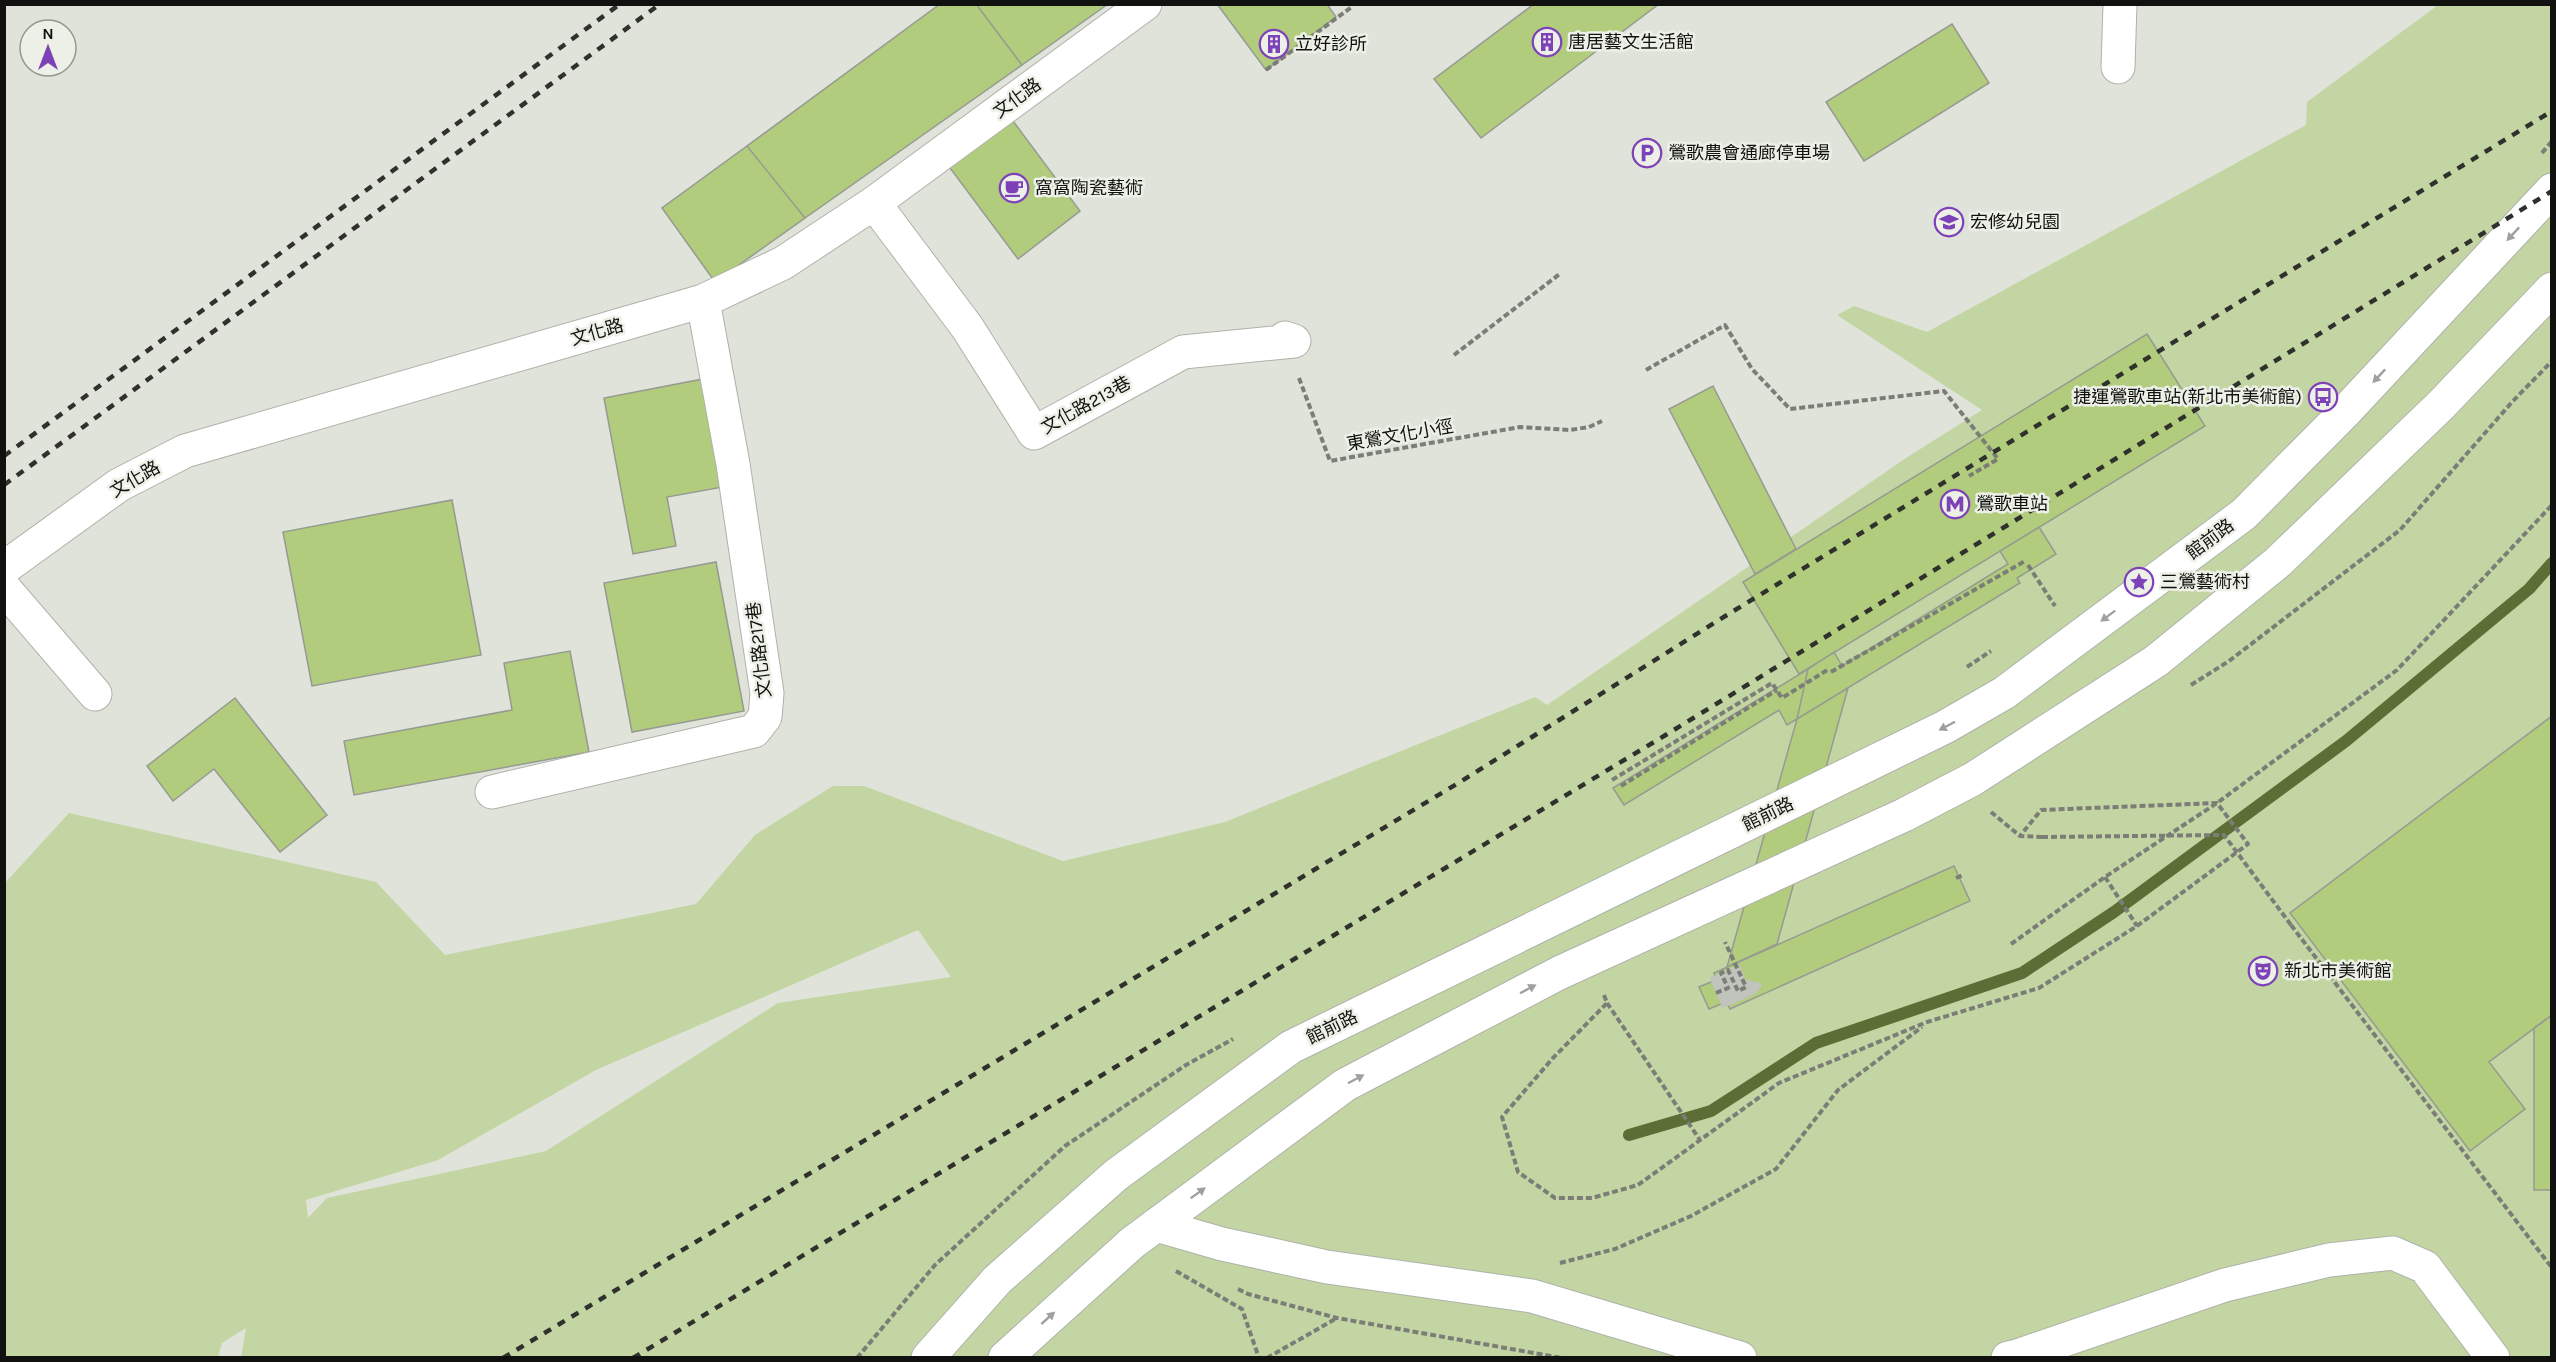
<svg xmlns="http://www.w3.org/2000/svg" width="2556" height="1362" font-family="Karla,'Noto Sans TC',sans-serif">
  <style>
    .green { fill: #c3d5a3; fill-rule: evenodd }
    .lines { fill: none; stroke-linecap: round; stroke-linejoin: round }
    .stream { stroke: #5c6e36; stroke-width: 12 }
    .building { fill: #b1cc7c; stroke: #979a92; stroke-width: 1.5 }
    .minor-tunnel { stroke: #c1c4bc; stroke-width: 33; stroke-dasharray: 33 16; stroke-linecap: butt }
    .minor-casing { stroke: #afb2aa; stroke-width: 35 }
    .path { stroke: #7b7d77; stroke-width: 4; stroke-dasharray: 6 3; stroke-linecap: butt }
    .minor { stroke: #fff; stroke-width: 33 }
    .rail { stroke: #30312d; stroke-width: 4.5; stroke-dasharray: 8 8; stroke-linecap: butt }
    .path-bridge { stroke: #7b7d77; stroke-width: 4; stroke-dasharray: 6 3; stroke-linecap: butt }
    .oneway { fill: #a0a09f }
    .labels { text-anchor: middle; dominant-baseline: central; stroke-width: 5; stroke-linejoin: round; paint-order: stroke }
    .poi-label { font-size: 18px; fill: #11120f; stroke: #edf0e7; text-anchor: start }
    .street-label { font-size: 18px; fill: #11120f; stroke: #edf0e7 }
  </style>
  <rect width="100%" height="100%" fill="#e0e3da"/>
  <path class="green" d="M 2438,5 L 2551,5 L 2551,1357 L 241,1357 L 246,1328 L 222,1343 L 218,1357 L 5,1357 L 4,884 L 69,813 L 376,882 L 445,955 L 696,904 L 755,835 L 833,786 L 864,786 L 1063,861 L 1225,822 L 1535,697 L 1547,705 L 1906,458 L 1982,410 L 1837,315 L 1854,306 L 1927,332 L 2306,125 L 2307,102 ZM 918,930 L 951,977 L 778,1003 L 546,1151 L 327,1198 L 308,1218 L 306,1200 L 438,1160 L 596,1070 Z"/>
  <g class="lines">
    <path class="stream" d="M 1629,1135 L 1711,1111 L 1816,1043 L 2022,973 L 2114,912 L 2346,741 L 2529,589 L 2552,563"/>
  </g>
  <path class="building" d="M 940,4 L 976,4 L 1022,65 L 805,218 L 747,146 Z
    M 976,4 L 1108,4 L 1022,65 Z
    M 1217,4 L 1327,4 L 1336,17 L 1266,70 Z
    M 1534,4 L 1659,4 L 1481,138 L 1434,79 Z
    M 1952,24 L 1989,83 L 1864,161 L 1826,102 Z
    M 1010,117 L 1080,211 L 1018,259 L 947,164 Z
    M 747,146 L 805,218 L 715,282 L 662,208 Z
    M 2147,334 L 2205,426 L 1799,674 L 1743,582 Z
    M 703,379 L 723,487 L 667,497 L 676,546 L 633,554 L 604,398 Z
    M 1713,386 L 1796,549 L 1755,574 L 1669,409 Z
    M 452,500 L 481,655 L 312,686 L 283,532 Z
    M 2039,527 L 2056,554 L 2017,578 L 2020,583 L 1797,719 L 1808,669 L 1834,652 L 1842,666 L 2008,564 L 2000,551 Z
    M 716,562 L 744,711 L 632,732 L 604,583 Z
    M 570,651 L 589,752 L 354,795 L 344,741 L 512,710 L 504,663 Z
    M 1808,669 L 1797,719 L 1787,725 L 1779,710 L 1624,805 L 1613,788 Z
    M 1848,688 L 1777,944 L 1727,967 L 1797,719 Z
    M 235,698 L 327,815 L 280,852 L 214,769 L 173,801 L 147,766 Z
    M 2552,716 L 2552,1015 L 2489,1062 L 2525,1109 L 2470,1151 L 2290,913 Z
    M 1954,866 L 1970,901 L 1730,1009 L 1726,1002 L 1709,1009 L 1699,987 L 1716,980 L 1714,973 Z
    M 2552,1015 L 2552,1190 L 2534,1190 L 2534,1028 Z"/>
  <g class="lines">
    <path class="minor-tunnel" d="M 1716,993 L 1746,980 L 1748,971"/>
    <g class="minor-casing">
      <path id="minor" d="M 2118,67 L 2120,4
        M 874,203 L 967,327 L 1034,433 L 1183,352 L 1294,341 L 1285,338
        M 4,568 L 119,485 L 185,451 L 703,301 L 783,263 L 874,203 L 1145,4
        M 4,588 L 95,694
        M 492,792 L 754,731 L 765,717 L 767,693 L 733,464 L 703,301
        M 1156,1225 L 1222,1244 L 1327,1267 L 1532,1296 L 1740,1358
        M 928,1358 L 997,1280 L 1116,1175 L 1291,1047 L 1945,727 L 2004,693 L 2244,514 L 2345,412 L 2552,190
        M 1005,1358 L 1132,1243 L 1345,1085 L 1559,973 L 1904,815 L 1973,779 L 2156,661 L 2278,562 L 2441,405 L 2552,289
        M 2008,1358 L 2017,1356 L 2225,1285 L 2329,1260 L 2393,1253 L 2425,1267 L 2493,1358"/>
    </g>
    <path class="path" d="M 1266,70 L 1353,6
      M 2542,153 L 2552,141
      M 1454,355 L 1561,273
      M 1646,370 L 1725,325 L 1752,369 L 1790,409 L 1944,391 L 1998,459 L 1969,476
      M 1299,378 L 1330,461 L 1520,427 L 1570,430 L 1589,427 L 1602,421
      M 2028,565 L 2055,606
      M 1967,667 L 1991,651
      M 1831,672 L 2025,561
      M 2191,685 L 2229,661 L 2400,530 L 2513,401 L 2552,361
      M 1612,780 L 1772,683 L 1782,698 L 1829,669
      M 1621,786 L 1777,690
      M 1991,812 L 2020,836 L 2042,837
      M 2105,877 L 2137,926
      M 1956,878 L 1963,875
      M 2291,925 L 2552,1268
      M 2011,944 L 2105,877 L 2217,803 L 2397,670 L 2552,505
      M 1716,993 L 1728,988 L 1721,973 L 1728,970 L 1738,991 L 1746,987 L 1725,942
      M 1604,995 L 1607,1003 L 1553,1058 L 1502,1117 L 1518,1172 L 1555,1198 L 1592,1198 L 1638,1185 L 1779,1083 L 1927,1022 L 2039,988 L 2137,926 L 2248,844 L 2217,803 L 2041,810 L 2020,836
      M 1607,1003 L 1700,1140
      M 1560,1263 L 1615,1249 L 1691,1216 L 1776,1169 L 1838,1090 L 1922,1027
      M 1176,1271 L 1242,1309 L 1259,1358
      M 1238,1289 L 1248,1294 L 1337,1318 L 1562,1358
      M 857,1358 L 935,1265 L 1065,1146 L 1186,1065 L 1233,1039
      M 1267,1358 L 1337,1318"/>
    <use href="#minor" class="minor"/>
    <path class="rail" d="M 4,456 L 620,4
      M 4,485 L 660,4
      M 503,1358 L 1460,782 L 1727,615 L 2552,111
      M 633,1358 L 1664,736 L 2552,191"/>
    <path class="path-bridge" d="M 2042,837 L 2224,835 L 2291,925"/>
  </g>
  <defs><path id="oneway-solid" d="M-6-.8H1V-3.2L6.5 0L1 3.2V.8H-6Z" transform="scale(1.5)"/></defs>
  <g class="oneway">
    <use href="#oneway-solid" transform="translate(2513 234) rotate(133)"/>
    <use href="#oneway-solid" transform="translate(2379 376) rotate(133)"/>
    <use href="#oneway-solid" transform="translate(2108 616) rotate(143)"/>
    <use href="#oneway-solid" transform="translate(1947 726) rotate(152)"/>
    <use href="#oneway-solid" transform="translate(1528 989) rotate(-28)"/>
    <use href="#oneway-solid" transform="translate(1356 1079) rotate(-28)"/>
    <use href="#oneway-solid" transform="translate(1198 1193) rotate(-36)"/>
    <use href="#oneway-solid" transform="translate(1048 1318) rotate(-42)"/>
  </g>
  <defs>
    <g id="building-ring" transform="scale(1.5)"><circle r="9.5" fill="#edf0e7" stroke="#7e42b8" stroke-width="1.5"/><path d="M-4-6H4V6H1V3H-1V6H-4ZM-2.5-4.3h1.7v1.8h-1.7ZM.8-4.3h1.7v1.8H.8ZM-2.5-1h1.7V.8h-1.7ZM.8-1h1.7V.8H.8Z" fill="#7e42b8"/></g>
    <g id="parking-ring" transform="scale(1.5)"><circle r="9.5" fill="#edf0e7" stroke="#7e42b8" stroke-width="1.5"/><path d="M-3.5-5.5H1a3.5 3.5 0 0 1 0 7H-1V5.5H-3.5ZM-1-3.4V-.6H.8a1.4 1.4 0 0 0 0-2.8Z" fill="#7e42b8"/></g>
    <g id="cafe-ring" transform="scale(1.5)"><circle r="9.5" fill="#edf0e7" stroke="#7e42b8" stroke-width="1.5"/><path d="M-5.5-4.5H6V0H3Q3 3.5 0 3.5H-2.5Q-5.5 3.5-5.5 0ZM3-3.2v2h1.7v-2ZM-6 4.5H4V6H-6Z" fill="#7e42b8"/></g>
    <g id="school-ring" transform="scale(1.5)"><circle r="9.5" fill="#edf0e7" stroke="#7e42b8" stroke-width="1.5"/><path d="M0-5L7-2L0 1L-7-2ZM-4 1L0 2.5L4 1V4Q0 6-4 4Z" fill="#7e42b8"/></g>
    <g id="bus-ring" transform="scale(1.5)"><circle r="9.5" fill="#edf0e7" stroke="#7e42b8" stroke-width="1.5"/><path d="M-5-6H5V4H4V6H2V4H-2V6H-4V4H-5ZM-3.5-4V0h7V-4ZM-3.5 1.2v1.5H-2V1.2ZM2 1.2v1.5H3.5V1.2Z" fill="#7e42b8"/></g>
    <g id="metro-ring" transform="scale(1.5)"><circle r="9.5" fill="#edf0e7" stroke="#7e42b8" stroke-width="1.5"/><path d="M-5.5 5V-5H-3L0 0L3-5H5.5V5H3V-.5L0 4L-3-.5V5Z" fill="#7e42b8"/></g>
    <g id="sight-ring" transform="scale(1.5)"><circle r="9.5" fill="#edf0e7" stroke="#7e42b8" stroke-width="1.5"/><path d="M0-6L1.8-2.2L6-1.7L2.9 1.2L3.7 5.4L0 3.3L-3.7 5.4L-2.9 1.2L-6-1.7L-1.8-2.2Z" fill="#7e42b8"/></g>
    <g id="theatre-ring" transform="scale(1.5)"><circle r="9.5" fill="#edf0e7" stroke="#7e42b8" stroke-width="1.5"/><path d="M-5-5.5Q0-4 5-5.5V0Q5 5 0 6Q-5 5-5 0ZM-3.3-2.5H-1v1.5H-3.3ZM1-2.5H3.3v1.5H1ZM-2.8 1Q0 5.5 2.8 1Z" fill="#7e42b8"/></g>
  </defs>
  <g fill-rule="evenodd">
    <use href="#building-ring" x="1547" y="42"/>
    <use href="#building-ring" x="1274" y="44"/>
    <use href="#parking-ring" x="1647" y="153"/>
    <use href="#cafe-ring" x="1014" y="188"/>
    <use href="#school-ring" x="1949" y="222"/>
    <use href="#bus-ring" x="2323" y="397"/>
    <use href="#metro-ring" x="1955" y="504"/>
    <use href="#sight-ring" x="2139" y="582"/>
    <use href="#theatre-ring" x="2263" y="971"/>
  </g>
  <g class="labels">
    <g class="poi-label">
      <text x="1568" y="42">唐居藝文生活館</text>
      <text x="1295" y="44">立好診所</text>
      <text x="1668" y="153">鶯歌農會通廊停車場</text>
      <text x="1035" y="188">窩窩陶瓷藝術</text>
      <text x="1970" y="222">宏修幼兒園</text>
      <text x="2302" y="397" text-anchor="end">捷運鶯歌車站(新北市美術館)</text>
      <text x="1976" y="504">鶯歌車站</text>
      <text x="2160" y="582">三鶯藝術村</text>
      <text x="2284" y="971">新北市美術館</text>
    </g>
    <g class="street-label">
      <text transform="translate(1017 98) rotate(-36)">文化路</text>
      <text transform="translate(597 332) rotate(-16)">文化路</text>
      <text transform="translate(1086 405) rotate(-29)">文化路213巷</text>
      <text transform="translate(1400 435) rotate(-10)">東鶯文化小徑</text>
      <text transform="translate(135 479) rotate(-30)">文化路</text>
      <text transform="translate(2210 539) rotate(-37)">館前路</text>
      <text transform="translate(759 650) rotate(-97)">文化路217巷</text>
      <text transform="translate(1768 814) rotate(-26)">館前路</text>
      <text transform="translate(1332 1027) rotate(-26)">館前路</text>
    </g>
  </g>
  <rect width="2556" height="1362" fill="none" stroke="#11120f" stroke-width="12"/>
  <g transform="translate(48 48)"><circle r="28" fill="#edf0e7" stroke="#959791" stroke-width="1.5"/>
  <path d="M0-4.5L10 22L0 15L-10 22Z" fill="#7e42b8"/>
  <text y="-9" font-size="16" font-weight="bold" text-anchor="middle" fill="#11120f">N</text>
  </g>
</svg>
